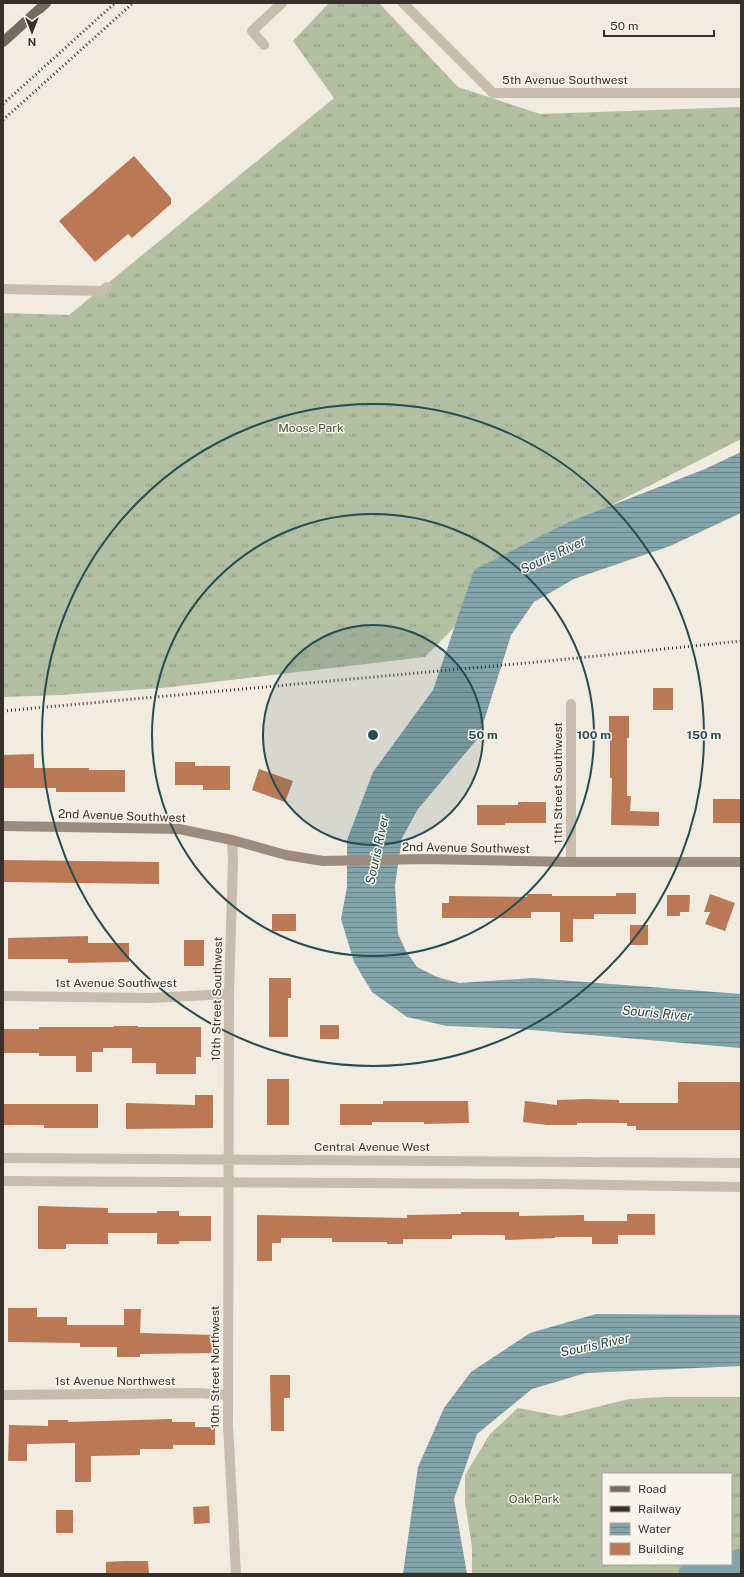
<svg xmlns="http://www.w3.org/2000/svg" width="744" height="1577" font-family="'Public Sans',sans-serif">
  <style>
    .grass { fill: url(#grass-tufts); fill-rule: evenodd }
    .water { fill: url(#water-rules) }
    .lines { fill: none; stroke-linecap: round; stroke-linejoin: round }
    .river { stroke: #82a5ab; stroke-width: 27 }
    .building { fill: #ba7855 }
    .street { stroke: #c8bcad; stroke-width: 10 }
    .secondary { stroke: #9c8c7e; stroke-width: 10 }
    .primary { stroke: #77695e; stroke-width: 10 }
    .rail { stroke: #37302b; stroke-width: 3; stroke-dasharray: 1 3; stroke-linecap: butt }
    .ring { fill: none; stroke: #244d55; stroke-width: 2 }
    .labels { text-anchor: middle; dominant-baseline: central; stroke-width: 3; stroke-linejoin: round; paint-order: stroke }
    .street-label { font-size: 12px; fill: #37302b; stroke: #f9f4ec }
    .park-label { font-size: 12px; fill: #435331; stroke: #f9f4ec }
    .water-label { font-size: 13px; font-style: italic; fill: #244d55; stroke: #f9f4ec }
    .centre { fill: #244d55; stroke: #f9f4ec; stroke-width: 2 }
    .ring-label { font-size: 12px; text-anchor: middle; font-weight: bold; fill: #244d55; stroke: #f9f4ec; stroke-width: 3; stroke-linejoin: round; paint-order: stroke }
  </style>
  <defs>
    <pattern id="grass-tufts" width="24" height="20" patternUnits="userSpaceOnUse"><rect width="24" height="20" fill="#b2bfa1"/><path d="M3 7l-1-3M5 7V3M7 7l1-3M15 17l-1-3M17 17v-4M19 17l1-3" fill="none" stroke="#929c83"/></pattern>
    <pattern id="water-rules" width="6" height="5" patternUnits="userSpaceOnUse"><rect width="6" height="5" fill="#82a5ab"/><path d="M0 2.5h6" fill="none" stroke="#6b878b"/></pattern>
  </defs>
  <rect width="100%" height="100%" fill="#f1ebe0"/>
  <path class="grass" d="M 329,3 L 379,3 L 458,87 L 540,114 L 741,107 L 741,439 L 537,543 L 425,657 L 162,688 L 59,695 L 3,697 L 3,313 L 69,315 L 334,98 L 293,41 Z
    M 665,1397 L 741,1397 L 741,1574 L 472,1574 L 472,1547 L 465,1503 L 465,1475 L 490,1434 L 518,1408 L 560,1416 L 629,1399 ZM 603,1474 L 731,1474 L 731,1564 L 603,1564 Z"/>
  <path class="water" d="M 741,452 L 741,513 L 670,546 L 574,579 L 534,602 L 511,635 L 479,737 L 418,809 L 402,838 L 395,885 L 398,934 L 406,951 L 417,967 L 437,977 L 459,983 L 533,978 L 741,994 L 741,1048 L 520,1029 L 447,1026 L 407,1017 L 372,992 L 354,962 L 341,919 L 347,887 L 347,840 L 373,772 L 433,690 L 474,570 L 569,522 L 705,469 Z
    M 596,1314 L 741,1315 L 741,1366 L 586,1373 L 532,1389 L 477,1434 L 454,1499 L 467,1574 L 403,1574 L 418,1467 L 444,1408 L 471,1372 L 530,1333 Z"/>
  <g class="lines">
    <path class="river" d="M 692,1574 L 741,1562"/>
  </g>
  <path class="building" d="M 134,156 L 171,198 L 171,204 L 132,238 L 128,234 L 95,262 L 59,221 Z
    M 653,688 L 673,688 L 673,710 L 653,710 Z
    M 609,716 L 629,716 L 629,738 L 627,738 L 627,796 L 631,796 L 630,811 L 659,812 L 659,826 L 611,825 L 612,778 L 610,778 L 610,738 L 609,738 Z
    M 34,754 L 34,768 L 89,768 L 89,770 L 125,770 L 125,792 L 56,792 L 56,788 L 3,788 L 3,755 Z
    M 175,762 L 195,762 L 195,766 L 230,766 L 230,790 L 203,790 L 203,785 L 175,785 Z
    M 259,769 L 293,781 L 285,802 L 252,790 Z
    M 713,799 L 741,799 L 741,823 L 713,823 Z
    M 518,802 L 546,802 L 546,823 L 505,823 L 505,825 L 477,825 L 477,805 L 518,805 Z
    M 3,860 L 159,862 L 159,884 L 3,882 Z
    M 616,893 L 636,893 L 636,914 L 594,914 L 594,919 L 573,919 L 573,942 L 560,942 L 560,912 L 531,912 L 531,918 L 442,918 L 442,903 L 449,903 L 449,896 L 527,897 L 527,894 L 552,894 L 552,896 L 616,896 Z
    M 710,894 L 735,903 L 725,931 L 705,924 L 710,912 L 704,912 Z
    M 667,895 L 690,895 L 689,912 L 680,912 L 680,916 L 667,916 Z
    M 272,914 L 296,914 L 296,931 L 272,931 Z
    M 630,925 L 648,925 L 648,945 L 630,945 Z
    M 88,936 L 88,943 L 129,943 L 129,962 L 68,963 L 68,959 L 8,959 L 8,938 Z
    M 184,940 L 204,940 L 204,966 L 184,966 Z
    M 269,978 L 291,978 L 291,998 L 288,998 L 288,1037 L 269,1037 Z
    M 320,1025 L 339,1025 L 339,1039 L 320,1039 Z
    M 114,1026 L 138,1026 L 138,1027 L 201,1027 L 201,1057 L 196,1057 L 196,1074 L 156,1074 L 156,1063 L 132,1063 L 132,1048 L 103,1048 L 103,1052 L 92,1052 L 92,1072 L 76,1072 L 76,1056 L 39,1056 L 39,1053 L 3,1053 L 3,1029 L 39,1029 L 39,1027 L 114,1027 Z
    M 267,1079 L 289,1079 L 289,1125 L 267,1125 Z
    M 678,1082 L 741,1082 L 741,1130 L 636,1130 L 636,1126 L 627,1126 L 627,1123 L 577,1123 L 577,1125 L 547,1125 L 523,1122 L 525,1101 L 557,1105 L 557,1100 L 587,1099 L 619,1100 L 619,1103 L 678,1103 Z
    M 195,1095 L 213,1095 L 213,1128 L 126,1129 L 126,1103 L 195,1105 Z
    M 383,1101 L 468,1101 L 469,1123 L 424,1124 L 424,1122 L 372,1122 L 372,1125 L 340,1125 L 340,1104 L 383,1104 Z
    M 3,1104 L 98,1104 L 98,1128 L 44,1128 L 44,1125 L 3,1125 Z
    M 38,1206 L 108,1208 L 108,1213 L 157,1213 L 157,1211 L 179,1211 L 179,1216 L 211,1216 L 211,1241 L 179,1241 L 179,1244 L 157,1244 L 157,1233 L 108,1233 L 108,1244 L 66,1244 L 66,1249 L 38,1249 Z
    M 461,1212 L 519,1212 L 519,1216 L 584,1215 L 584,1221 L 627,1221 L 627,1214 L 655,1214 L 655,1235 L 618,1235 L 618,1244 L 592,1244 L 592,1237 L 555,1237 L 555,1238 L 505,1240 L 505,1235 L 452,1235 L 452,1239 L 403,1239 L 403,1244 L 387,1244 L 387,1242 L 332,1242 L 332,1238 L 281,1238 L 281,1243 L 272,1243 L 272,1261 L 257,1261 L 257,1215 L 407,1218 L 407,1215 L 461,1214 Z
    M 8,1308 L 37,1308 L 37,1317 L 67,1317 L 67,1325 L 124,1325 L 124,1309 L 141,1309 L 140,1333 L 216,1335 L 216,1353 L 140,1354 L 140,1357 L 117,1357 L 117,1347 L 80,1347 L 80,1343 L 8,1342 Z
    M 270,1375 L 290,1375 L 290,1398 L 284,1398 L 284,1431 L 271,1431 Z
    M 172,1419 L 172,1422 L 195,1422 L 195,1427 L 215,1427 L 215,1445 L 173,1445 L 173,1449 L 140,1449 L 140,1455 L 91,1456 L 91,1482 L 75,1482 L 75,1443 L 27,1444 L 27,1461 L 8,1461 L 9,1425 L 48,1426 L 48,1420 L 68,1420 L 68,1422 Z
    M 209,1506 L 210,1523 L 194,1524 L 193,1507 Z
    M 56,1510 L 73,1510 L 73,1533 L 56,1533 Z
    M 124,1561 L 148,1561 L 149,1574 L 106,1574 L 106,1562 Z"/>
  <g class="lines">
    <path class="street" d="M 403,3 L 493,93 L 741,93
      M 264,45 L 252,31 L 282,3
      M 3,289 L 102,291 L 107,287
      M 232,840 L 233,861 L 229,994 L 228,1425 L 236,1574
      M 571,862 L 571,704
      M 3,996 L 150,998 L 229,994
      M 3,1158 L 741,1163
      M 3,1181 L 550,1184 L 741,1187
      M 3,1395 L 196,1393 L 228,1395"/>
    <path class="secondary" d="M 3,826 L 179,829 L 232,840 L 286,855 L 323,861 L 425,859 L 571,862 L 741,862"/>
    <path class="primary" d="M 3,42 L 46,3"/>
    <path class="rail" d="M 3,104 L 115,3
      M 3,120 L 133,3
      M 3,711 L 548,661 L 741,641"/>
  </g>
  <circle cx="373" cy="735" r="110" fill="#244d55" fill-opacity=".12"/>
  <g class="ring">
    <circle cx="373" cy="735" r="110"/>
    <circle cx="373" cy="735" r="221"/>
    <circle cx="373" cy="735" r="331"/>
  </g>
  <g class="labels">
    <g class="street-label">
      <text x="565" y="80">5th Avenue Southwest</text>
      <text transform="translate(558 783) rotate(-90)">11th Street Southwest</text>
      <text transform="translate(122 816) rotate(2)">2nd Avenue Southwest</text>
      <text transform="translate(466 848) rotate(1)">2nd Avenue Southwest</text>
      <text x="116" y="983">1st Avenue Southwest</text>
      <text transform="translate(217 999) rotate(-89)">10th Street Southwest</text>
      <text x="372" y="1147">Central Avenue West</text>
      <text transform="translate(215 1367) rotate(-90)">10th Street Northwest</text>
      <text x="115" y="1381">1st Avenue Northwest</text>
    </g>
    <g class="park-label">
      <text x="311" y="428">Moose Park</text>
      <text x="534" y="1499">Oak Park</text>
    </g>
    <g class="water-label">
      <text transform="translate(553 555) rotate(-25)">Souris River</text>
      <text transform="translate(377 850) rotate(-78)">Souris River</text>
      <text transform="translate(657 1013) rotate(5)">Souris River</text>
      <text transform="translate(595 1345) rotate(-12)">Souris River</text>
    </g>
  </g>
  <circle cx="373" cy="735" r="6" class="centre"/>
  <g class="ring-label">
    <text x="483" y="739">50 m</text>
    <text x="594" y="739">100 m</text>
    <text x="704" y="739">150 m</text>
  </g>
  <rect width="744" height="1577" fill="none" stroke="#37302b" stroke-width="8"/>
  <rect x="602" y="1473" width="130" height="92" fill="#f9f4ec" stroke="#aba69f"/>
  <rect x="610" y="1486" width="20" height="6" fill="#77695e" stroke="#aba69f"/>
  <text x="638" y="1493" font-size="12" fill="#37302b">Road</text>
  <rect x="610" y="1506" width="20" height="6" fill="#37302b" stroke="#aba69f"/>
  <text x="638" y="1513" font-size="12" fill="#37302b">Railway</text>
  <rect x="610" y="1523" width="20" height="12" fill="url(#water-rules)" stroke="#aba69f"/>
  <text x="638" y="1533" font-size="12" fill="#37302b">Water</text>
  <rect x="610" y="1543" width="20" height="12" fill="#ba7855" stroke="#aba69f"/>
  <text x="638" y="1553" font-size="12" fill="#37302b">Building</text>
  <g transform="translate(32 32) rotate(180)" stroke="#f9f4ec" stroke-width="3" paint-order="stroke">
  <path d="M0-3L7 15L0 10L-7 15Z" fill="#37302b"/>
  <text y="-6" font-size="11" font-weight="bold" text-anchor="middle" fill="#37302b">N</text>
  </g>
  <path d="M604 30v6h110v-6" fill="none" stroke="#37302b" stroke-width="2"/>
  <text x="610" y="30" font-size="12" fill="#37302b" stroke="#f9f4ec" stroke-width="3" paint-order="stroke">50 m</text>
</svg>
